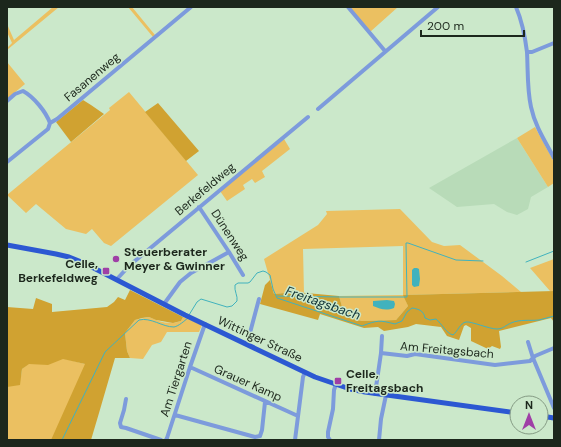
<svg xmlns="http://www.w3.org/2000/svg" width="561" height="447" font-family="'DM Sans',sans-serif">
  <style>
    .built { fill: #b8dbb8 }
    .green { fill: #ebc061 }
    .forest { fill: #d0a231 }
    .water { fill: #41b2bd }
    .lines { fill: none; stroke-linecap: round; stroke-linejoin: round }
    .stream { stroke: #41b2bd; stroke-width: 1 }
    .minor { stroke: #7d9bdc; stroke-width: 4 }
    .major { stroke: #2c58d2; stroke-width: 5 }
    .poi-dot { fill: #9f3fa6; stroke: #cbe8ca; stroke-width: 1.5 }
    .labels { text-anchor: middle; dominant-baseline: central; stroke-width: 3; stroke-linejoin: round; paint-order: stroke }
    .street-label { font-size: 12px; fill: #1c271c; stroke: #cbe8ca }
    .poi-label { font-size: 12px; font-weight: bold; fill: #1c271c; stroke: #cbe8ca; text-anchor: start }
    .water-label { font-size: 13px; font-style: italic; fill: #123437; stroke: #cbe8ca }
  </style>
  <rect width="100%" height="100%" fill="#cbe8ca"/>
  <path class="built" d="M 517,138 L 548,187 L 531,197 L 528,209 L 517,215 L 507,212 L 494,204 L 457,207 L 429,188 Z"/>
  <path class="green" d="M 53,7 L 59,7 L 7,50 L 7,48 L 12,43 L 7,32 L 7,24 L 14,40 Z
    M 128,7 L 132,7 L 155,35 L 153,37 Z
    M 349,7 L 398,7 L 370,32 Z
    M 7,62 L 25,84 L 7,99 Z
    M 129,92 L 198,175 L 111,246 L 104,243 L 92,229 L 86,234 L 66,229 L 36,204 L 26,213 L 7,195 L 110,110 L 109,108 Z
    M 535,127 L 554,162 L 554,183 L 548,187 L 517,138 Z
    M 284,139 L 290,149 L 262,171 L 265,177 L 255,183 L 252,179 L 243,185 L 245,189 L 227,201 L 220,191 Z
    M 400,209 L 432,242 L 444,246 L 460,245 L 502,276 L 521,292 L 404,295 L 408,306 L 396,320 L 362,321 L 345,317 L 339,296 L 403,295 L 403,246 L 303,249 L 304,293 L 295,292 L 274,294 L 264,259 L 318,225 L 327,214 L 326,211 Z
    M 554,259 L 554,291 L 550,291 L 530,268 Z
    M 149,317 C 160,322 169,325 181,321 L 183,317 L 202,325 L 199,332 L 167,332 L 161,342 L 152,345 L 143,359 L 130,358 L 127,351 L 125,333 L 135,320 Z
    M 62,358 L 85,364 L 89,440 L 7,440 L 7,386 L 21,376 L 22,369 L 29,363 Z"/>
  <path class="forest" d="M 83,100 L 91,105 L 104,114 L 71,142 L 56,122 Z
    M 158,103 L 199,151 L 186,161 L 145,112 Z
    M 270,280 L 274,294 L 295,292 L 339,296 L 345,317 L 362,321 L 396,320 L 408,306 L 403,295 L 554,291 L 554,322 L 551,318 L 499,331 L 501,347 L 500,349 L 492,346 L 488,349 L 471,341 L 471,328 L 466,325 L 464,326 L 459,340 L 447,336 L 441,327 L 416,324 L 408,327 L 384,331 L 378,327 L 364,328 L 320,314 L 318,320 L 260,304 L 265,285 Z
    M 130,290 L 183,317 L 181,321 L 173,323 L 156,320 L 149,317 L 142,318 L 135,320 L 125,333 L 127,351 L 130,358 L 115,358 L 99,413 L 91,440 L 51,440 L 85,364 L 63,359 L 48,365 L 29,364 L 22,369 L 20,385 L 7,387 L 7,307 L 33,309 L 36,298 L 52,304 L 52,312 L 107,307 L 114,302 L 118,297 L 125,300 Z"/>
  <path class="water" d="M 414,268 L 417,268 L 419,269 L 420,279 L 419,286 L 414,287 L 412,285 L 412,270 Z
    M 387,300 L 394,301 L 395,304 L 394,308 C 386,311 380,309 373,306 L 373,301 Z"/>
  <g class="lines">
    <path class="stream" d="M 526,262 L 554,251
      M 277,296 L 341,297 L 407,297 L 406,243 L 408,243 L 456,260 L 483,261
      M 189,315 L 197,302 L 201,299 L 227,307 L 232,306 L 237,301 C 238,296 234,291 235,285 L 238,283 L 248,283 L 250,282 L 257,273 L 263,271 L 266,272 L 270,275 L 273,289 L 277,298 L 362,326 C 378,320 379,320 395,324 L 402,321 L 407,312 L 412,308 C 419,309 424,311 425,318 L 430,320 L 436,319 C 442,324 446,333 453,335 C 458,331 460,323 466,322 C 471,321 489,329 497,329 C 503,329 506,325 511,323 C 520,319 530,321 539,320 C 544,319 549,317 554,316
      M 62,440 L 105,352 L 139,320 C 151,317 162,327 174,327 C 179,326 184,321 188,318"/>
    <path class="minor" d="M 348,7 L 385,51
      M 516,7 C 522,21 525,36 527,52 C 528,70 527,89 531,107 C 535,126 545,141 554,158
      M 527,52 L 532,52 L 554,43
      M 7,101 L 15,94 L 23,91 C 34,97 46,112 50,123
      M 318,109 L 438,7
      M 7,162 L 48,129 L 50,123 L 57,119 L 191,7
      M 199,207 L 229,252 L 243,275
      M 117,279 L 130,265 L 308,117
      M 164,304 L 180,282 L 191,273 L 229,252
      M 528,342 L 533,358 L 554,408
      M 247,344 L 259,299
      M 381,353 L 382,336
      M 190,367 L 298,416
      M 375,394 L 381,353 L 407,356 L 415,354 L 495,365 L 530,361 L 535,356 L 554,348
      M 126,399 L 124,410 L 120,423 L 121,427 L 126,428 L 161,440
      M 175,415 L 255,437 L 260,436 L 262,430 L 265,402
      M 166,440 L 167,438 L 190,367 L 205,324
      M 295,440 L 303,377 L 305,372
      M 330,440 L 328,437 L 328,432 L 333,409 L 334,390 L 336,384
      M 379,440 L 381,419 L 386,395"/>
    <path class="major" d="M 7,245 L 56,254 L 69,257 L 84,263 L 185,315 L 315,377 L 350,389 L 365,392 L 517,413
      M 541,416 L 554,418"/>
  </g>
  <g class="poi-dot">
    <circle cx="116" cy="259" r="4"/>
    <rect x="102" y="267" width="8" height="8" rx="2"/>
    <rect x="334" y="377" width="8" height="8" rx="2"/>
  </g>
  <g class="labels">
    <g class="street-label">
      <text transform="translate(92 77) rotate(-40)">Fasanenweg</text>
      <text transform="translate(205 189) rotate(-40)">Berkefeldweg</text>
      <text transform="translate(230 235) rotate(57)">Dünenweg</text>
      <text transform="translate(260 339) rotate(25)">Wittinger Straße</text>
      <text transform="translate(447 350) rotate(5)">Am Freitagsbach</text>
      <text transform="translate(176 379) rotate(-72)">Am Tiergarten</text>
      <text transform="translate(248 383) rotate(24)">Grauer Kamp</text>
    </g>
    <g class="poi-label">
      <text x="124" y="252">Steuerberater<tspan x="124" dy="14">Meyer &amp; Gwinner</tspan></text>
      <text x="98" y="264" text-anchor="end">Celle,<tspan x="98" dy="14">Berkefeldweg</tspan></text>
      <text x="346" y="374">Celle,<tspan x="346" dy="14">Freitagsbach</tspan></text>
    </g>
    <g class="water-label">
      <text transform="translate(323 303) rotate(19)">Freitagsbach</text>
    </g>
  </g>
  <rect width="561" height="447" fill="none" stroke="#1c271c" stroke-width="16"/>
  <g transform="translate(529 415)"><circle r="19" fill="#cbe8ca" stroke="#859b84"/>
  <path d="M0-3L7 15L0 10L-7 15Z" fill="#9f3fa6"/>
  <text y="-6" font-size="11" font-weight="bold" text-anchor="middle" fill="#1c271c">N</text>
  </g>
  <path d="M421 30v6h103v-6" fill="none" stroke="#1c271c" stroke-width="2"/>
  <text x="427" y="30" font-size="12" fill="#1c271c" stroke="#cbe8ca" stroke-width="3" paint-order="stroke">200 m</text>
</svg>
